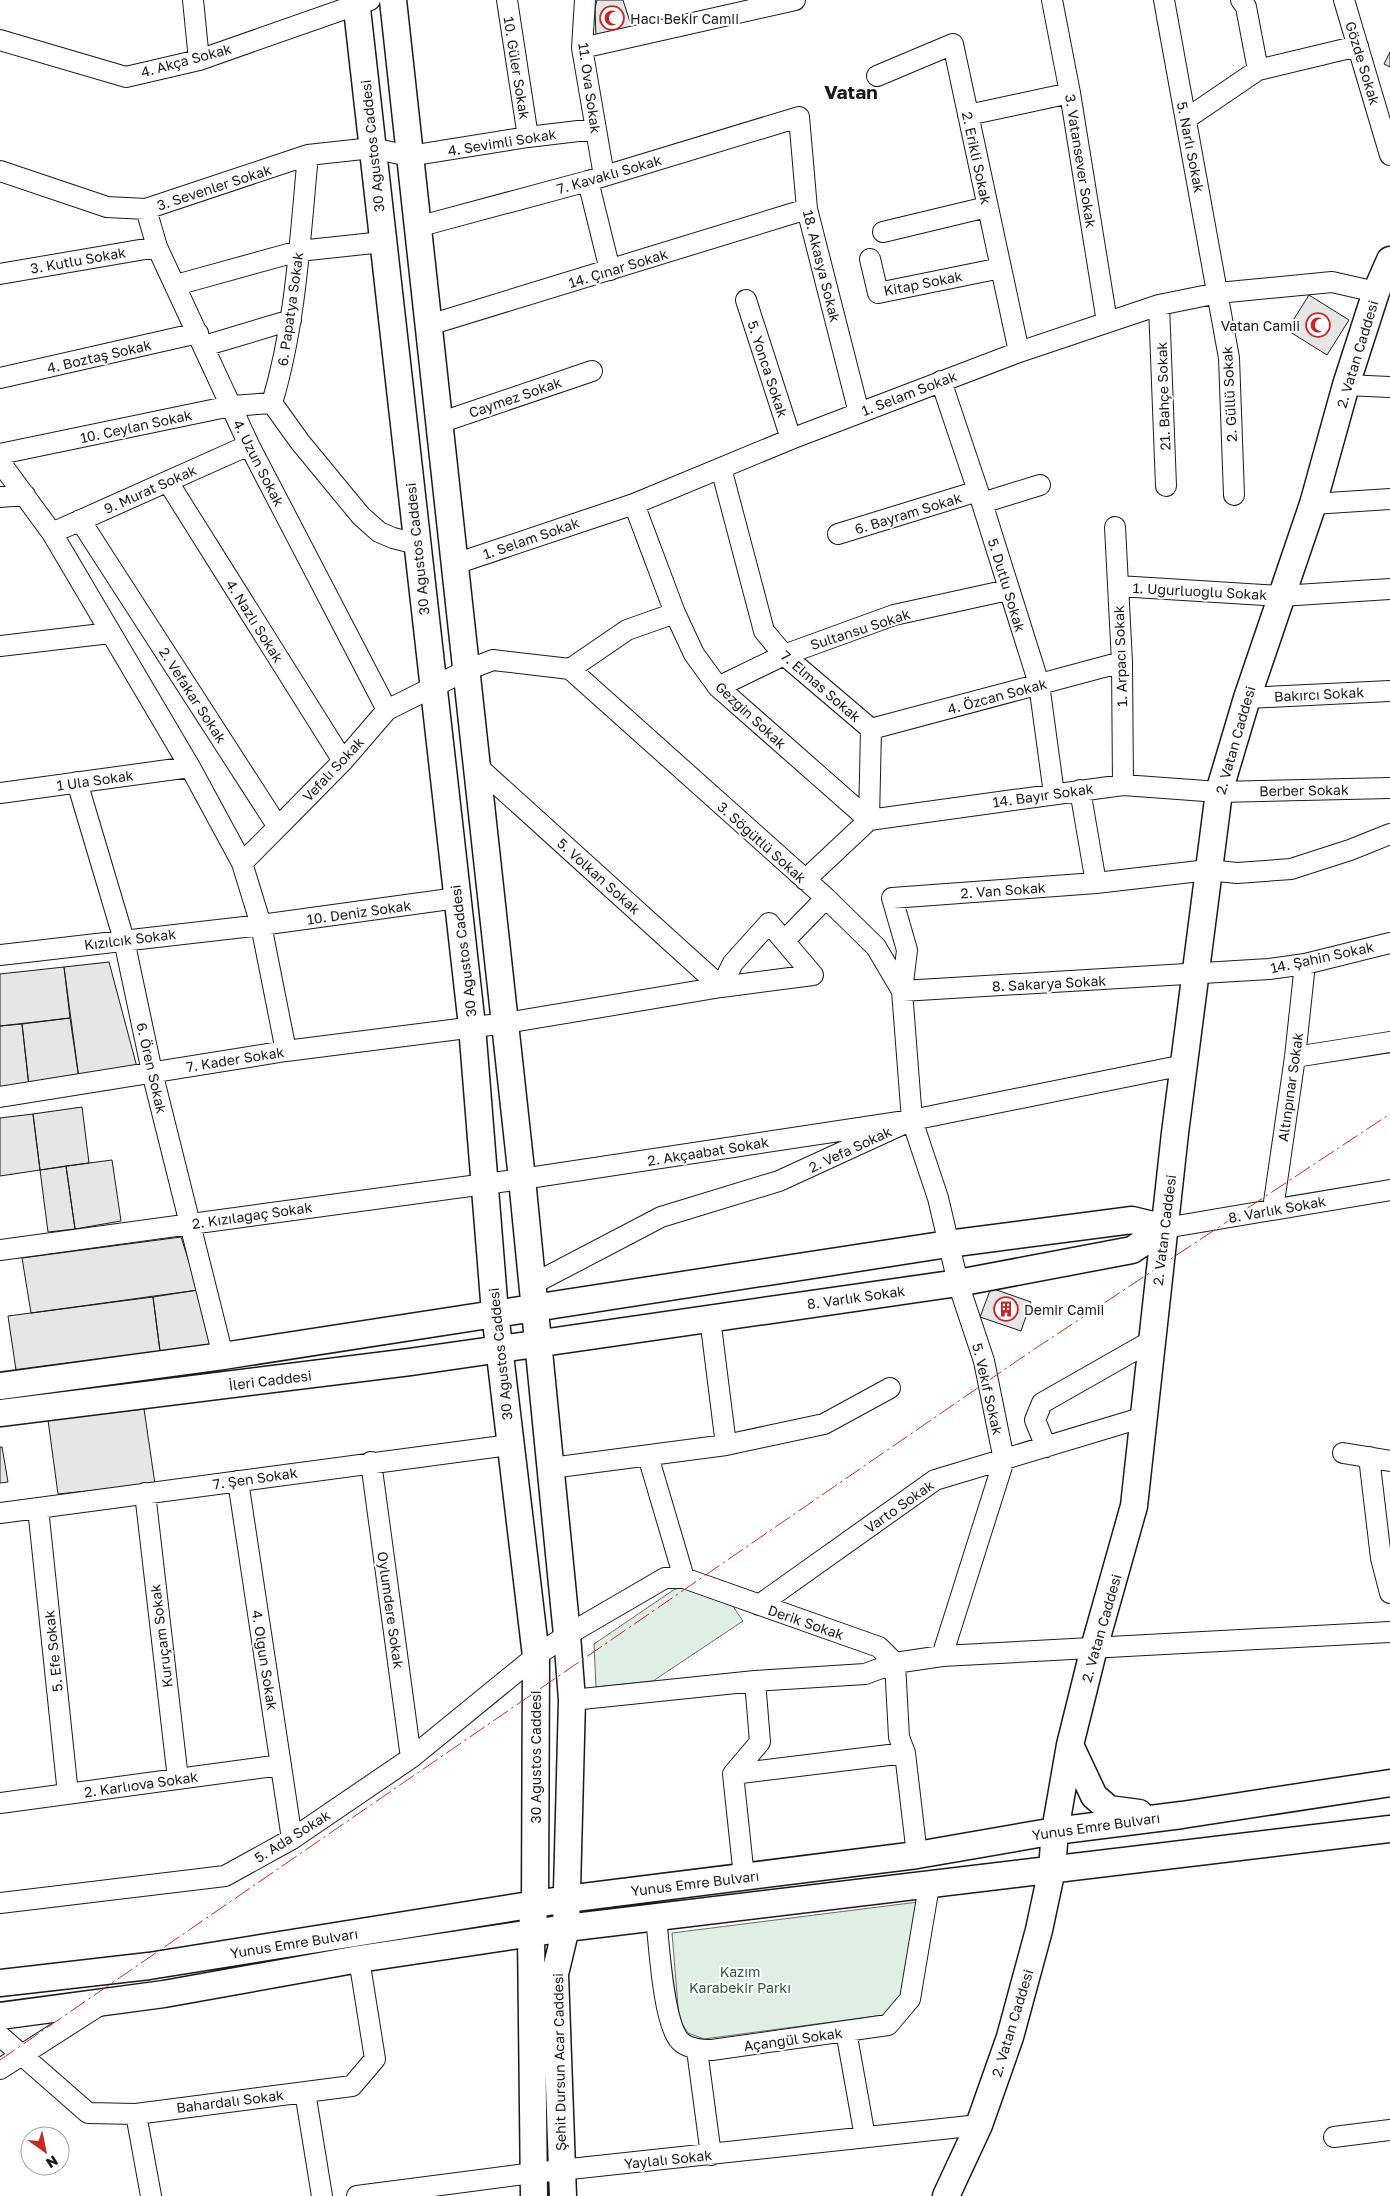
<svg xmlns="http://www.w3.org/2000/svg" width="1390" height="2196" font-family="'Golos Text',sans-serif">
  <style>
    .green { fill: #e0efe3; stroke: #6a6a6a }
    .building { fill: #e6e6e6; stroke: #1a1a1a }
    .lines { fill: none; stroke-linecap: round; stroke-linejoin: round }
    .minor-casing { stroke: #1a1a1a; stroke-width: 22 }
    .major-casing { stroke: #1a1a1a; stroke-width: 29 }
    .minor { stroke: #fff; stroke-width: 20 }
    .major { stroke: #fff; stroke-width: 26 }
    .power { stroke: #c62828; stroke-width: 1; stroke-dasharray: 18 4 2.5 4; stroke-linecap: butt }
    .labels { text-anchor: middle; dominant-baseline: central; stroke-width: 4; stroke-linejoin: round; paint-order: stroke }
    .poi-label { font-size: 14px; fill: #1a1a1a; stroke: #fff; text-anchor: start }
    .street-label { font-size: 14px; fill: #1a1a1a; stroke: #fff }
    .park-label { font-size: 14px; fill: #2b5a34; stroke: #fff }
    .district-label { font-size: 19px; font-weight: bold; fill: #1a1a1a; stroke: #fff }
  </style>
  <rect width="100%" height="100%" fill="#fff"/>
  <path class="green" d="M 691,1587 L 730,1602 L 743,1621 L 653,1681 L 596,1687 L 594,1644 L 675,1589 Z
    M 918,1902 L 903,1995 L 884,2015 L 704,2039 L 688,2033 L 679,2019 L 672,1933 Z"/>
  <path class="building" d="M 597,0 L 623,0 L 632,28 L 596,38 L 595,8 Z
    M 1390,52 L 1390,67 L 1384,64 Z
    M 1309,295 L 1349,320 L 1327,355 L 1287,330 Z
    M 109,962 L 138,1071 L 79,1079 L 64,967 Z
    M 64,967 L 70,1018 L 0,1026 L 0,974 Z
    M 70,1018 L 79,1079 L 29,1086 L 22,1024 Z
    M 22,1024 L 29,1086 L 0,1089 L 0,1026 Z
    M 82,1107 L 89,1163 L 40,1170 L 33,1114 Z
    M 33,1114 L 40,1170 L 0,1176 L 0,1118 Z
    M 112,1160 L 121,1221 L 75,1229 L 66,1166 Z
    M 66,1166 L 75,1229 L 48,1232 L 40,1170 Z
    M 181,1237 L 198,1290 L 31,1313 L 22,1258 Z
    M 991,1288 L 1031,1302 L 1021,1331 L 980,1317 Z
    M 198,1290 L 211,1344 L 160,1351 L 153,1297 Z
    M 153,1297 L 160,1351 L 16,1370 L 8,1316 Z
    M 144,1409 L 155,1484 L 58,1494 L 48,1420 Z
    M 0,1447 L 2,1447 L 8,1482 L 0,1483 Z"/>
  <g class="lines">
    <g class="minor-casing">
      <path id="minor" d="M 193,0 L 199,60
        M 507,0 L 528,137
        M 585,0 L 582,48 L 604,176
        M 1052,0 L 1070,93 L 1107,322
        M 1164,0 L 1229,358 L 1234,495
        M 1241,0 L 1246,7 L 1258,70
        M 1344,0 L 1390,155
        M 0,40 L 126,77 L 199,60 L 370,0
        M 582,48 L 795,0
        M 877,76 L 953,44 L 1019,352
        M 968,115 L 1070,93
        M 1186,119 L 1258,70 L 1358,46
        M 308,155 C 300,238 296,323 272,403 L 300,442 L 361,516 L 379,532 L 393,538 L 417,544
        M 0,171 L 107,207 L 146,209 L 308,155 L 372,148 L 409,156 L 528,137 L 595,129
        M 588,181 L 610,270
        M 146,209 L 157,247 L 249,445 L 387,710
        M 417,227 L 588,181 L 799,117 L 807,209 L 859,413
        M 883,232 L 987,207
        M 870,259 L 878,293 L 1001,268
        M 0,274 L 157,247
        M 176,285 L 299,251 L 383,242
        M 746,300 L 791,439
        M 1159,305 L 1166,486
        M 429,325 L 807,209
        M 204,346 L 291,320
        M 0,378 L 198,333
        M 941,381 L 982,503 L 1039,684 L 1054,794
        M 1346,385 L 1390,387
        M 439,423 L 592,371
        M 0,454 L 231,406 L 272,403
        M 0,462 L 52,533 L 190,767 L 242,863 L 261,925 L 286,1051
        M 721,468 L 764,631 L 784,655 L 871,729 L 869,820 L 1123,785 L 1219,792 L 1390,788
        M 168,482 L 343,761
        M 0,497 L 25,495
        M 982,503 L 1040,485
        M 634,504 L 675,613 L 694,654 L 718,687 L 869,820 L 805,880
        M 1313,504 L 1390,499
        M 80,520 L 278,827 L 242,863
        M 1115,527 L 1122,662 L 1123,785
        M 52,533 L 249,445
        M 838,534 L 978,491
        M 455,564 L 634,504 L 791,439 L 1019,352 L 1159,305 L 1218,293 L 1332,282 L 1376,292
        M 1118,586 L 1281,596 L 1390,589
        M 0,646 L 110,633
        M 570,669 L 627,630 L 675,613
        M 718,687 L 784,655 L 894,615 L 1008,590
        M 1247,698 L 1390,691
        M 871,729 L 1122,662
        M 477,766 L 721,987 L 733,963 L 769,923 L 813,975
        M 77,782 L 124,940 L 152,1072 L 223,1356
        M 1080,790 L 1096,883
        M 0,793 L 190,767
        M 278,827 L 343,761 L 387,710 L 467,670 L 493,660 L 570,669 L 826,898 L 876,947 L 902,991 L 912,1120 L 938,1198 L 958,1283 L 984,1361 L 1004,1460 L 942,1656
        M 1390,834 L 1350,850 L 1291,869 L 1237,873 L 1208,870 L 1096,883 L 892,898 L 907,950 L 902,991 L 1269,969 L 1305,964 L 1390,943
        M 785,940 L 826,898
        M 0,955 L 261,925 L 457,898
        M 1295,1057 L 1390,1042
        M 0,1097 L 286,1051 L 506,1023 L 721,987 L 813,975
        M 1273,1209 L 1295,1057 L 1305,964
        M 1165,1228 L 1390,1190
        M 0,1250 L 522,1179 L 912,1120
        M 533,1284 L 661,1217 L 779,1181 L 912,1120 L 1184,1065
        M 726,1445 L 824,1424 L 890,1388
        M 1046,1447 L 1035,1420 L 1042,1403 L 1151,1341
        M 1343,1453 L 1390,1461
        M 648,1456 L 684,1578
        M 1369,1457 L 1381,1558 L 1390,1593
        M 371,1462 L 411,1758
        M 551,1468 L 726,1445 L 710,1318
        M 238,1481 L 292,1839
        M 145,1493 L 178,1779
        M 38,1508 L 68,1794
        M 0,1513 L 510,1445
        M 759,1605 L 935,1480 L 1144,1417
        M 572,1700 L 755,1681 L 865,1674 L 895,1663 L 899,1737 L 905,1753 L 917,1855
        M 733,1774 L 905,1753
        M 0,1803 L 281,1765
        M 744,1877 L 733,1774 L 760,1742 L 755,1681
        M 0,1903 L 225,1876 L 292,1839 L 411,1758 L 536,1656 L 567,1635 L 665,1578 L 684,1578 L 879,1647 L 895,1663 L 942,1656 L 1390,1632
        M 656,1917 C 659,1943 663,2023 680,2041 C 688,2049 701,2050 712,2050 L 888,2025 L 910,1999 L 929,1886
        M 846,2031 L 865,2137
        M 0,2036 L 88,2113 L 136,2114 L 352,2086 L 375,2059 L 359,1959
        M 697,2050 L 711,2155
        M 0,2069 L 100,2005
        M 305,2092 L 322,2196
        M 136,2114 L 151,2196
        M 1334,2137 L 1390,2130
        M 357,2196 L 533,2173 L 979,2125"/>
    </g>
    <g class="major-casing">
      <path id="major" d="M 356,0 L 472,1026 L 495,1313 L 536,1656 L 535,1904 L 531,1934 L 534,2196
        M 393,0 L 522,1179 L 567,1635 L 572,1700 L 566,1928 L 555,1974 L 563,2196
        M 0,1386 L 223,1356 L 948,1244 L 1132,1220 L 1165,1228
        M 0,1413 L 410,1362 L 958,1283 L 1132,1250 L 1165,1228
        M 1070,1745 L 1094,1796 L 1109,1809 L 1139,1813
        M 0,1983 L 149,1966 L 567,1899 L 917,1855 L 1055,1831 L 1182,1815 L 1390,1783
        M 0,2016 L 164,1994 L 359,1959 L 566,1928 L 1390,1829
        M 946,2196 L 979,2125 L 1010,2037 L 1039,1930 L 1052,1869 L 1055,1831 L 1070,1745 L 1094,1648 L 1134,1506 L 1175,1133 L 1219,792 L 1247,698 L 1313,504 L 1346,385 L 1376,292 L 1390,260"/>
    </g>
    <use href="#minor" class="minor"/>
    <use href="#major" class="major"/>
    <path class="power" d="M 0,2060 L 1030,1352 L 1390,1114"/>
  </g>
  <defs>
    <g id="mosque-ring" transform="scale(1.25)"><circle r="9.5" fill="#fff" stroke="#c62828" stroke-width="1.5"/><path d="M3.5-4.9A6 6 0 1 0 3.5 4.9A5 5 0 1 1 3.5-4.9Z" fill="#c62828"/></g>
    <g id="building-ring" transform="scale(1.25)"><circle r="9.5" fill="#fff" stroke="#c62828" stroke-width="1.5"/><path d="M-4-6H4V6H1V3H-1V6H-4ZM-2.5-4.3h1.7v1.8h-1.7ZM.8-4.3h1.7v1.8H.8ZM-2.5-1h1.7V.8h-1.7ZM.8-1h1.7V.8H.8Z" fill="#c62828"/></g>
  </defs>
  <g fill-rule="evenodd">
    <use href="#mosque-ring" x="612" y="18"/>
    <use href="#mosque-ring" x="1318" y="325"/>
    <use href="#building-ring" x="1006" y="1309"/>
  </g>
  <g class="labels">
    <g class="poi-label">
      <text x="630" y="18">Hacı Bekir Camii</text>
      <text x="1300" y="325" text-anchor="end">Vatan Camii</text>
      <text x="1024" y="1309">Demir Camii</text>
    </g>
    <g class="street-label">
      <text transform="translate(186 60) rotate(-15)">4. Akça Sokak</text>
      <text transform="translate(1363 63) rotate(73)">Gözde Sokak</text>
      <text transform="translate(517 68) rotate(81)">10. Güler Sokak</text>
      <text transform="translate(590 88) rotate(82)">11. Ova Sokak</text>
      <text transform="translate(502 142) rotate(-9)">4. Sevimli Sokak</text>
      <text transform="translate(372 146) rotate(-96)">30 Ağustos Caddesi</text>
      <text transform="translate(1191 147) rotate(79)">5. Narlı Sokak</text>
      <text transform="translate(977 158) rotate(78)">2. Erikli Sokak</text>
      <text transform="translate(1081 161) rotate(81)">3. Vatansever Sokak</text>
      <text transform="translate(609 174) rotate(-16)">7. Kavaklı Sokak</text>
      <text transform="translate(214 187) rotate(-18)">3. Sevenler Sokak</text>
      <text transform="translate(78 260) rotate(-10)">3. Kutlu Sokak</text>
      <text transform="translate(822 266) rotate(76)">18. Akasya Sokak</text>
      <text transform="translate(618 268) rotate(-17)">14. Çınar Sokak</text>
      <text transform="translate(923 283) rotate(-11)">Kitap Sokak</text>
      <text transform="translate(290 309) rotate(-82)">6. Papatya Sokak</text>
      <text transform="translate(1357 354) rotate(-73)">2. Vatan Caddesi</text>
      <text transform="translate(99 356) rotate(-13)">4. Boztaş Sokak</text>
      <text transform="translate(768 369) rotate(72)">5. Yonca Sokak</text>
      <text transform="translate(909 393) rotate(-21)">1. Selam Sokak</text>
      <text transform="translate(1229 394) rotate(-93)">2. Güllü Sokak</text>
      <text transform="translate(1163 396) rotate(-92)">21. Bahçe Sokak</text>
      <text transform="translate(515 397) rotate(-19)">Caymez Sokak</text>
      <text transform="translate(136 426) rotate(-12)">10. Ceylan Sokak</text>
      <text transform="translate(259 463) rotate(63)">4. Uzun Sokak</text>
      <text transform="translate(150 489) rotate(-24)">9. Murat Sokak</text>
      <text transform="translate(908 513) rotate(-17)">6. Bayram Sokak</text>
      <text transform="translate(531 538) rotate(-19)">1. Selam Sokak</text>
      <text transform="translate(417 549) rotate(-96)">30 Ağustos Caddesi</text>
      <text transform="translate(1007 585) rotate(73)">5. Dutlu Sokak</text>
      <text transform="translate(1200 591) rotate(3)">1. Uğurluoğlu Sokak</text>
      <text transform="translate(255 621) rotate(58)">4. Nazlı Sokak</text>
      <text transform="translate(860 629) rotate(-18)">Sultansu Sokak</text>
      <text transform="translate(1120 656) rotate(-92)">1. Arpacı Sokak</text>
      <text transform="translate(821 686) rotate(41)">7. Elmas Sokak</text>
      <text transform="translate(1319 694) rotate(-3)">Bakırcı Sokak</text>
      <text transform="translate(193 695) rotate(57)">2. Vefakar Sokak</text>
      <text transform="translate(997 696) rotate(-15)">4. Özcan Sokak</text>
      <text transform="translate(751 715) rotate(43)">Gezgin Sokak</text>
      <text transform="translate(1235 740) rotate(-74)">2. Vatan Caddesi</text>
      <text transform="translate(333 769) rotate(-47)">Vefalı Sokak</text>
      <text transform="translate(95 780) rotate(-8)">1 Ula Sokak</text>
      <text transform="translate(1304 790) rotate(-1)">Berber Sokak</text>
      <text transform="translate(1043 795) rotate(-8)">14. Bayır Sokak</text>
      <text transform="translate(762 842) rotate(42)">3. Söğütlü Sokak</text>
      <text transform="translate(599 876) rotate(42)">5. Volkan Sokak</text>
      <text transform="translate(1003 890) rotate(-4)">2. Van Sokak</text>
      <text transform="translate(359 912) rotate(-8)">10. Deniz Sokak</text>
      <text transform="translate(130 939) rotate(-7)">Kızılcık Sokak</text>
      <text transform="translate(463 951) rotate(-97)">30 Ağustos Caddesi</text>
      <text transform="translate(1322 957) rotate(-12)">14. Şahin Sokak</text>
      <text transform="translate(1049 983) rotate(-3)">8. Sakarya Sokak</text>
      <text transform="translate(235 1059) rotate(-9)">7. Kader Sokak</text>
      <text transform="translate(152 1068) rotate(77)">6. Ören Sokak</text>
      <text transform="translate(1290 1087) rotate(-82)">Altınpınar Sokak</text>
      <text transform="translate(850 1149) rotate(-25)">2. Vefa Sokak</text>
      <text transform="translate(708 1151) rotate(-9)">2. Akçaabat Sokak</text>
      <text transform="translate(1277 1209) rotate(-10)">8. Varlık Sokak</text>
      <text transform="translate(252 1215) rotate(-8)">2. Kızılağaç Sokak</text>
      <text transform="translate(1164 1230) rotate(-83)">2. Vatan Caddesi</text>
      <text transform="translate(856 1297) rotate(-8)">8. Varlık Sokak</text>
      <text transform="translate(500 1354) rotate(-96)">30 Ağustos Caddesi</text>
      <text transform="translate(270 1380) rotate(-7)">İleri Caddesi</text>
      <text transform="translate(988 1389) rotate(77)">5. Vekıf Sokak</text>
      <text transform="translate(255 1478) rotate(-8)">7. Şen Sokak</text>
      <text transform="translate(899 1506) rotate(-35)">Varto Sokak</text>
      <text transform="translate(391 1610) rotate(82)">Oylumdere Sokak</text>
      <text transform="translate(806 1622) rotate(19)">Derik Sokak</text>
      <text transform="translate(1101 1628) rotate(-74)">2. Vatan Caddesi</text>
      <text transform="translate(161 1636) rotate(-97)">Kuruçam Sokak</text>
      <text transform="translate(53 1651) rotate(-96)">5. Efe Sokak</text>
      <text transform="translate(265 1660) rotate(81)">4. Olgun Sokak</text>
      <text transform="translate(535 1757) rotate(-90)">30 Ağustos Caddesi</text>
      <text transform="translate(141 1784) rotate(-8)">2. Karlıova Sokak</text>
      <text transform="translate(1096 1826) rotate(-8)">Yunus Emre Bulvarı</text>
      <text transform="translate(292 1836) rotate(-32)">5. Ada Sokak</text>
      <text transform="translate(695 1883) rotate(-7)">Yunus Emre Bulvarı</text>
      <text transform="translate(294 1943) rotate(-9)">Yunus Emre Bulvarı</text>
      <text transform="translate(1012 2023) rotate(-73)">2. Vatan Caddesi</text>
      <text transform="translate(793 2039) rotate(-8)">Açangül Sokak</text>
      <text transform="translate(559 2062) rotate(-91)">Şehit Dursun Acar Caddesi</text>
      <text transform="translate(230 2101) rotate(-7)">Bahardalı Sokak</text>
      <text transform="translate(668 2159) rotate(-6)">Yaylalı Sokak</text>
    </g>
    <g class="park-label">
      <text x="740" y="1971">Kazım<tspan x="740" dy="16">Karabekir Parkı</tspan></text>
    </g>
    <g class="district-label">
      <text x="851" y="91">Vatan</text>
    </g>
  </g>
  <g transform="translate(45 2151) rotate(147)"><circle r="24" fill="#ffffff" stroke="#a3a3a3"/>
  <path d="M0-4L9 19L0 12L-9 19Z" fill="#c62828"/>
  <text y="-8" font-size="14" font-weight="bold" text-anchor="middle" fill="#1a1a1a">N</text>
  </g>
</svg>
